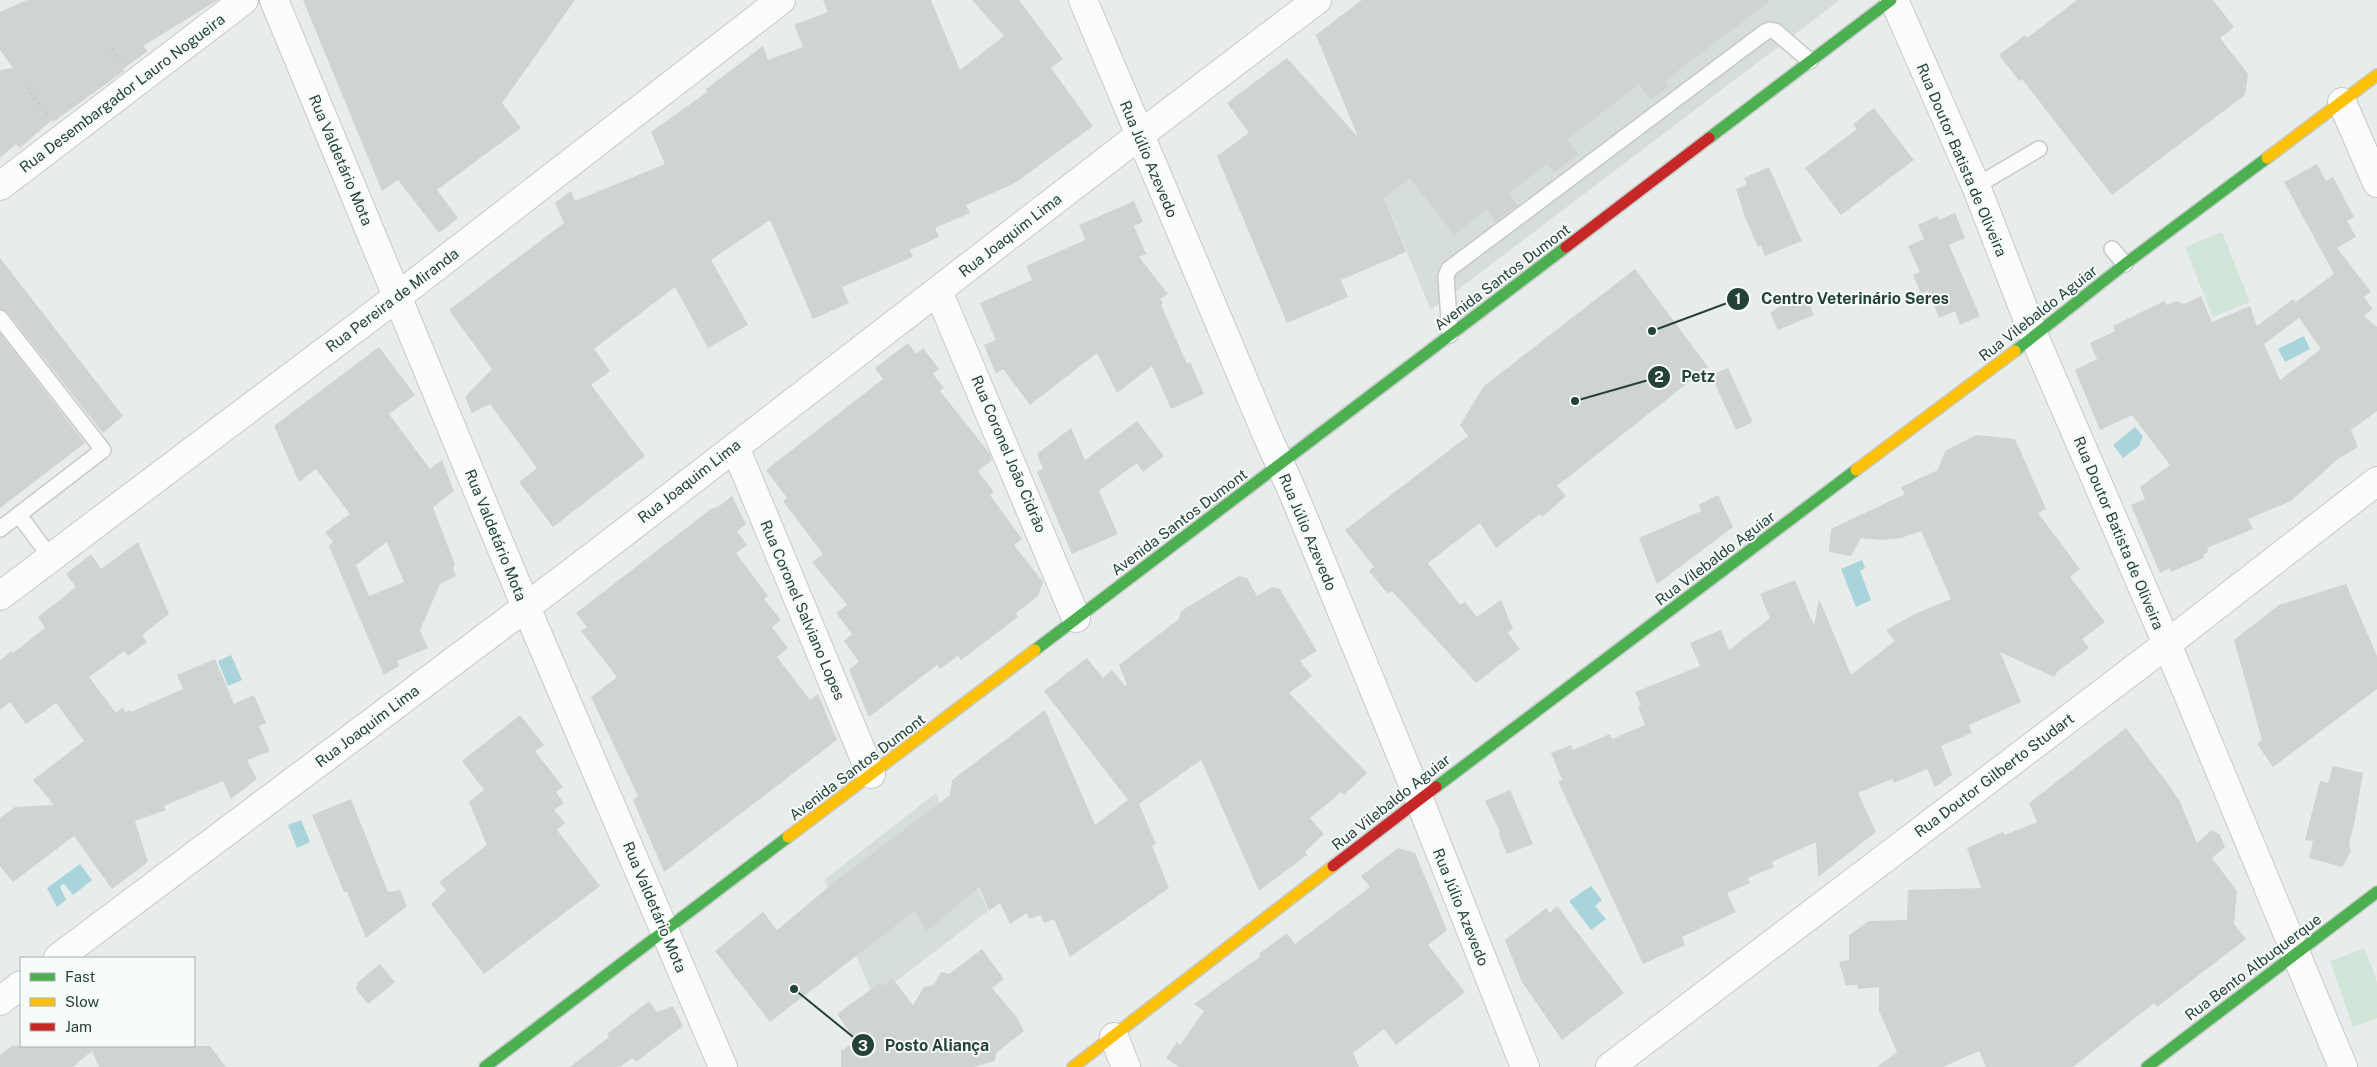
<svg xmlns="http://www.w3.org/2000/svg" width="2377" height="1067" font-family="'Public Sans',sans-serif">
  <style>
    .built { fill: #d6dedb }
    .green { fill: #d1e6d8 }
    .water { fill: #a9d4db }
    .building { fill: #cfd4d2; fill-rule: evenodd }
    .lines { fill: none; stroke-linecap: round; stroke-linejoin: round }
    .lane-casing { stroke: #c5cac8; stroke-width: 18 }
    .street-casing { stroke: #c5cac8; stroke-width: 30 }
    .fast-casing { stroke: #c3cbc8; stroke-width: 14 }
    .slow-casing { stroke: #c3cbc8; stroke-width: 14 }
    .jam-casing { stroke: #c3cbc8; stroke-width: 14 }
    .path { stroke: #c3ccca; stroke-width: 3; stroke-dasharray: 2.5 4; stroke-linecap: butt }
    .lane { stroke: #fcfcfc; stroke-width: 15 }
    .street { stroke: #fcfcfc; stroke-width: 28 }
    .fast { stroke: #4caf50; stroke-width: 11 }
    .slow { stroke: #ffc107; stroke-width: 11 }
    .jam { stroke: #c62828; stroke-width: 11 }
    .labels { text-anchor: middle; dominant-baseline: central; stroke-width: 4; stroke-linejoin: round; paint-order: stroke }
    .street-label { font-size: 15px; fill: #24423a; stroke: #f7fbf9 }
    .leader { fill: none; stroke: #24423a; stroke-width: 2 }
    .callout-dot { fill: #24423a; stroke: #f7fbf9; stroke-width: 2 }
    .mark-label { font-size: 15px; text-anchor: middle; font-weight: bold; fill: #fff }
    .callout-label { font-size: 16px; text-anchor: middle; font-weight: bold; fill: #24423a; stroke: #f7fbf9; stroke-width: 4; stroke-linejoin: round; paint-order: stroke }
  </style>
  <rect width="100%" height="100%" fill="#e8edeb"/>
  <path class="built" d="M 1362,0 L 1840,0 L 1431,310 L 1316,35 Z
    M 936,793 L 988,911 L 874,998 L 824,880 Z"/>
  <path class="green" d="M 2222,232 L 2250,302 L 2213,317 L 2185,247 Z
    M 2365,948 L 2377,982 L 2377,1018 L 2353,1027 L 2330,961 Z"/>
  <path class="water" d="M 2304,336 L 2310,349 L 2285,362 L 2278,349 Z
    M 2135,427 L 2143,436 L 2139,446 L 2123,458 L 2113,445 Z
    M 1862,560 L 1865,568 L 1860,571 L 1871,600 L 1856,607 L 1841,569 Z
    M 231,655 L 242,680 L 228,686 L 218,661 Z
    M 301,820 L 310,842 L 297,848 L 288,825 Z
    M 80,864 L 92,880 L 73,895 L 65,885 L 62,884 L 60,887 L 66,900 L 57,907 L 47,888 Z
    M 1591,886 L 1602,900 L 1595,906 L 1606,919 L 1591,930 L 1569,901 Z"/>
  <path class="building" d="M 27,0 L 218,0 L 143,46 L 148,51 L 123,69 L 124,71 L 53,122 L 52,120 L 20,148 L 16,144 L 0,158 L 0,70 L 13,68 L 0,50 L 0,12 Z
    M 303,0 L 575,0 L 502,103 L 521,128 L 437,190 L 458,218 L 439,233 L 398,180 L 382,191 Z
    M 823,0 L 931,0 L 960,70 L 1004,36 L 972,0 L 1019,0 L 1063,59 L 1051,68 L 1093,126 L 1015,183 L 966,205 L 970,213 L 935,228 L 939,237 L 910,250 L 913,257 L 842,287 L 849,303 L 813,319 L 770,220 L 711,260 L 748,325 L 708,348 L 675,287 L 594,349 L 610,371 L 591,385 L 645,456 L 553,527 L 519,482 L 537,468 L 490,404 L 472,413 L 465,397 L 492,369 L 449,310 L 564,223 L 555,203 L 571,191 L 575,201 L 665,164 L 651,132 L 707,92 L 706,89 L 763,46 L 768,60 L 803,47 L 794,25 L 828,12 Z
    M 1362,0 L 1771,0 L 1665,81 L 1669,86 L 1651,100 L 1639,84 L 1567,140 L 1578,154 L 1554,173 L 1547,164 L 1509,193 L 1518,205 L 1496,222 L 1487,210 L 1454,235 L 1410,178 L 1384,198 L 1406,252 L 1341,280 L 1348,297 L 1287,323 L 1217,156 L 1249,133 L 1227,103 L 1287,58 L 1358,137 L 1316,35 Z
    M 2077,0 L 2213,0 L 2234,27 L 2220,38 L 2248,74 L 2245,95 L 2112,195 L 2022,79 L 2019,81 L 1999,55 L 2025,35 L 2027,38 Z
    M 1874,108 L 1914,160 L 1841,215 L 1805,168 L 1857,129 L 1853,124 Z
    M 2317,164 L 2326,181 L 2333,177 L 2354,217 L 2347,221 L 2356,237 L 2337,248 L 2371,292 L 2364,297 L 2373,309 L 2364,316 L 2377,327 L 2377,411 L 2351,430 L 2358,447 L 2338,459 L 2291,501 L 2248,519 L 2253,529 L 2207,548 L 2208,552 L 2203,555 L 2204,558 L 2171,572 L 2170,568 L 2160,573 L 2131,505 L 2145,499 L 2140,487 L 2170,465 L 2132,415 L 2100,430 L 2075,370 L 2097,359 L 2090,343 L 2115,331 L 2113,326 L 2164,301 L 2167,305 L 2177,301 L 2184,304 L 2201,296 L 2212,322 L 2250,306 L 2257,326 L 2293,299 L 2296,302 L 2334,274 L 2284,182 ZM 2299,318 L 2321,349 L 2280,380 L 2264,344 Z
    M 1769,167 L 1802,241 L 1765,256 L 1761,245 L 1758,247 L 1745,217 L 1736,189 L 1747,184 L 1744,178 Z
    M 1134,201 L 1143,222 L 1134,226 L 1146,254 L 1139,257 L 1168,294 L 1160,299 L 1163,303 L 1161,305 L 1187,364 L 1190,362 L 1204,394 L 1171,409 L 1152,366 L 1117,393 L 1097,353 L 1030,405 L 1003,369 L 996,374 L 984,345 L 996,340 L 980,303 L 1032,280 L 1026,266 L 1083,241 L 1085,239 L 1079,225 Z
    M 1955,213 L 1965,238 L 1949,245 L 1980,316 L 1960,325 L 1955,311 L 1939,318 L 1928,291 L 1921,294 L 1913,275 L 1920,272 L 1908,246 L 1924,239 L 1918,225 L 1937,216 L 1939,220 Z
    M 0,258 L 123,416 L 103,433 L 7,312 L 0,309 Z
    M 1635,269 L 1708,367 L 1557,486 L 1566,496 L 1542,517 L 1540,514 L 1496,548 L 1480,523 L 1428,563 L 1460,605 L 1465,602 L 1477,617 L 1501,600 L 1513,629 L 1508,633 L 1520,649 L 1476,683 L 1392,591 L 1388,594 L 1369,571 L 1374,567 L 1345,530 L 1468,436 L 1460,425 L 1484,386 Z
    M 1799,292 L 1801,296 L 1805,294 L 1814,315 L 1778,330 L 1770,313 Z
    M 0,333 L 85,443 L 0,508 Z
    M 908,343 L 916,354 L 923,348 L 939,369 L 933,374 L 944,388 L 940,391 L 990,454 L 992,460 L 978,471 L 994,492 L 990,495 L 1022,539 L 1014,545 L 1043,582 L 1038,596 L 1016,613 L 1018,617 L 961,660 L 958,656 L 940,669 L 937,665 L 869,717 L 849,670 L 859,662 L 844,641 L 852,634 L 836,613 L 847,605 L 812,562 L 823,554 L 783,501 L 787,498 L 766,470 L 883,379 L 875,368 Z
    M 379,347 L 415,395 L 389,414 L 430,469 L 442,460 L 454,491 L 433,507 L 455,565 L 453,568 L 456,576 L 440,584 L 420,630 L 428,648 L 397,661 L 399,666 L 384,675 L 329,546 L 333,542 L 325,532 L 350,514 L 316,469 L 299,482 L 274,426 ZM 387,542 L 404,582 L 369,596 L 356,565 Z
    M 1728,368 L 1753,422 L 1736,430 L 1711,375 Z
    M 1137,421 L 1164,456 L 1143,472 L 1137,463 L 1099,491 L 1118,534 L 1072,554 L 1037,472 L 1043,469 L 1037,454 L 1071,428 L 1085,460 Z
    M 1976,435 L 2015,439 L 2046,509 L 2038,513 L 2080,569 L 2070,577 L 2105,622 L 2082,639 L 2089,648 L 2058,671 L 2054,677 L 2000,652 L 2021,702 L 1969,725 L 1972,733 L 1941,746 L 1952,775 L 1935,787 L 1927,769 L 1894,783 L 1892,779 L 1858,793 L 1876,832 L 1818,877 L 1816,842 L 1772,862 L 1774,867 L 1748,878 L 1750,883 L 1727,893 L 1736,912 L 1682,937 L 1685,945 L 1643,964 L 1558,781 L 1562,780 L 1551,753 L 1571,745 L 1573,750 L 1610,734 L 1612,739 L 1645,725 L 1638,707 L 1641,706 L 1635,692 L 1700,666 L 1690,643 L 1721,630 L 1729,650 L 1770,618 L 1760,594 L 1795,580 L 1814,626 L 1819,599 L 1851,675 L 1860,668 L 1895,641 L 1886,630 L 1915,614 L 1951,599 L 1921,531 L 1901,538 L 1881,540 L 1861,538 L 1851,556 L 1829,552 L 1831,529 L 1905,494 L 1901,487 L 1938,470 L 1945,451 Z
    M 1718,495 L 1733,527 L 1657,584 L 1639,538 L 1701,511 L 1699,505 Z
    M 732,496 L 746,524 L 737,531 L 747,545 L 736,553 L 768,596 L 764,599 L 781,620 L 772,627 L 788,648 L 777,657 L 810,700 L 818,694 L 837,740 L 664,872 L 633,800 L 638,796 L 591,697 L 617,677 L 581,631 L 587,627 L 576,613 L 711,509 L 718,507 Z
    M 138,542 L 169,614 L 142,635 L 147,642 L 128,656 L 124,651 L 89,677 L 116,713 L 123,707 L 125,712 L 131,710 L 131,712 L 183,689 L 177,675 L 215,659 L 234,704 L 254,695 L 266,723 L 259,726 L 270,751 L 247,760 L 257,779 L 231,799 L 223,781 L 164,806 L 166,810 L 135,821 L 148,862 L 112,889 L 74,836 L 13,882 L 0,866 L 0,818 L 15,807 L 54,805 L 33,780 L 84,741 L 56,703 L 26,724 L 10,702 L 0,710 L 0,660 L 12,651 L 13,653 L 45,628 L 38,617 L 76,587 L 66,574 L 91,554 L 101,569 Z
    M 1239,576 L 1247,578 L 1257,596 L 1272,587 L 1280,589 L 1317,651 L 1300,661 L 1312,676 L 1289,693 L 1367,773 L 1344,795 L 1341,792 L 1310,818 L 1324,834 L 1305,852 L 1307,855 L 1259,891 L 1201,760 L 1139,804 L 1156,844 L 1152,846 L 1169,888 L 1070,957 L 1054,919 L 1044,923 L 1041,915 L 1029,919 L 1027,913 L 1010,924 L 1000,903 L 989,911 L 979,887 L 926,932 L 915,911 L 770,1022 L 715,951 L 763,912 L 777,930 L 832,884 L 950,795 L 952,780 L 1045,710 L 1095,825 L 1128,800 L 1044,691 L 1087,658 L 1103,678 L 1112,670 L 1125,686 L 1127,685 L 1119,665 L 1179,619 L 1181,611 Z
    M 2346,584 L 2377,656 L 2377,689 L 2273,767 L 2257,744 L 2262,740 L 2234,640 L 2279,605 Z
    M 520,715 L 544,745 L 535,751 L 563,787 L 556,792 L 564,803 L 554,810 L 565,823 L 557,830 L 600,886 L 484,974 L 431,904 L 446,890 L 439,882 L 487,845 L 469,802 L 484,790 L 462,761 Z
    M 2126,728 L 2171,788 L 2180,802 L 2197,843 L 2212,830 L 2220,835 L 2225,847 L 2212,858 L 2237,891 L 2234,924 L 2246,939 L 2157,1007 L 2154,1003 L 2073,1067 L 1986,1067 L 1979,1051 L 1943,1067 L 1877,1067 L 1897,1052 L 1879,1011 L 1879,987 L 1858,989 L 1857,985 L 1846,985 L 1839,962 L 1849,960 L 1849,935 L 1869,921 L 1907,920 L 1908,890 L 1981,888 L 1967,848 L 2003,832 L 2005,835 L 2037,822 L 2029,803 Z
    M 2333,766 L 2363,773 L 2355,820 L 2349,843 L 2351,851 L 2342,867 L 2309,858 L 2313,841 L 2305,840 L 2320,781 L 2328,783 Z
    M 1510,790 L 1533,844 L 1507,854 L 1498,833 L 1500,832 L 1485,801 Z
    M 351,799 L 388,892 L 400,890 L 407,906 L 366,938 L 347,892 L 344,892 L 312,815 Z
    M 1398,848 L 1415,853 L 1447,930 L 1428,945 L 1465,992 L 1396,1045 L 1384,1029 L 1353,1053 L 1359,1067 L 1179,1067 L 1166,1058 L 1177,1042 L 1180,1045 L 1204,1011 L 1194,1004 L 1261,956 L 1259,954 L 1287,933 L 1295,944 L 1370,887 L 1361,876 Z
    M 1557,906 L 1624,993 L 1562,1040 L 1522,982 L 1505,940 L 1546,908 L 1550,913 Z
    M 982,949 L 1004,979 L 992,988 L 1016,1016 L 1024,1031 L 996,1053 L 995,1061 L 974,1067 L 841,1067 L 841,1051 L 856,1041 L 837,1014 L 880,983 L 883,986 L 892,978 L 913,1005 L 924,987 L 934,985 L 941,972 L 949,974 Z
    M 380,964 L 395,982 L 368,1004 L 356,989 L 358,982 Z
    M 649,1001 L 657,1012 L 673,1006 L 683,1026 L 636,1062 L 632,1058 L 620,1067 L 570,1067 L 609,1037 L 607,1034 Z
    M 12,1046 L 210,1046 L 226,1067 L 99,1067 L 92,1051 L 73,1067 L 0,1067 L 0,1055 Z"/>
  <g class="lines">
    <g class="lane-casing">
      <path id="lane" d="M 1976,186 L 2039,149
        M 2112,249 L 2125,264
        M 0,318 L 103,450 L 0,529
        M 1450,335 L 1446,276 L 1449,269 L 1765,32 L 1770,30 L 1775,31 L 1810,61
        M 19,515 L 51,558"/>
    </g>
    <g class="street-casing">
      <path id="street" d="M 274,0 L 526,607 L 723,1067
        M 1083,0 L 1266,433 L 1294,495 L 1419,799 L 1525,1067
        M 1894,0 L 1976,186 L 2034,336 L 2167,644 L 2343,1067
        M 2342,102 L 2377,183
        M 0,186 L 244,0
        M 938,291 L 1076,618
        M 735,447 L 871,774
        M 0,596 L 397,297 L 781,0
        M 58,958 C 223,834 389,711 554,586 C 809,392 1061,193 1317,0
        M 0,1001 L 21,985
        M 1114,1037 L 1126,1067
        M 1610,1067 L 2167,644 L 2377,481"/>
    </g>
    <g class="fast-casing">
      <path id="fast" d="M 1709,138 L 1891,0
        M 2015,351 L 2125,264 L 2267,158
        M 1035,650 L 1566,247
        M 1436,787 L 1856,470
        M 485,1067 L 788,837
        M 2147,1067 L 2377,892"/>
    </g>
    <g class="slow-casing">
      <path id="slow" d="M 2267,158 L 2377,75
        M 1856,470 L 2015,351
        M 788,837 L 1035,650
        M 1073,1067 L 1333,866"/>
    </g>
    <g class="jam-casing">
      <path id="jam" d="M 1566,247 L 1709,138
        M 1333,866 L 1436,787"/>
    </g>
    <path class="path" d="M 112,48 L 122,63
      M 27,87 L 49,118"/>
    <use href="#lane" class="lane"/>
    <use href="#street" class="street"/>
    <use href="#fast" class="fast"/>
    <use href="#slow" class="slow"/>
    <use href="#jam" class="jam"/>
  </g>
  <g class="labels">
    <g class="street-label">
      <text transform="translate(122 93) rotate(-37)">Rua Desembargador Lauro Nogueira</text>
      <text transform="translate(1149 159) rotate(67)">Rua Júlio Azevedo</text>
      <text transform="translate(341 160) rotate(67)">Rua Valdetário Mota</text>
      <text transform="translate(1962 160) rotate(67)">Rua Doutor Batista de Oliveira</text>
      <text transform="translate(1010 235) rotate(-38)">Rua Joaquim Lima</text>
      <text transform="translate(1502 277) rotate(-37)">Avenida Santos Dumont</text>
      <text transform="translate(392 300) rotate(-37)">Rua Pereira de Miranda</text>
      <text transform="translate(2038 313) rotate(-38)">Rua Vilebaldo Aguiar</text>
      <text transform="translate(1009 454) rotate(67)">Rua Coronel João Cidrão</text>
      <text transform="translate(689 481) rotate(-38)">Rua Joaquim Lima</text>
      <text transform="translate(1179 522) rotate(-37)">Avenida Santos Dumont</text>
      <text transform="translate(1308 532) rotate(67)">Rua Júlio Azevedo</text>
      <text transform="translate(2119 533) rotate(67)">Rua Doutor Batista de Oliveira</text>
      <text transform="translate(496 535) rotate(68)">Rua Valdetário Mota</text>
      <text transform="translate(1715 558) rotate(-37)">Rua Vilebaldo Aguiar</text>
      <text transform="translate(803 610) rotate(67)">Rua Coronel Salviano Lopes</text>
      <text transform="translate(367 726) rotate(-37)">Rua Joaquim Lima</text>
      <text transform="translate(857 767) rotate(-37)">Avenida Santos Dumont</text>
      <text transform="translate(1994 775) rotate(-37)">Rua Doutor Gilberto Studart</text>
      <text transform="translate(1391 802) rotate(-38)">Rua Vilebaldo Aguiar</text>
      <text transform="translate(655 907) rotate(67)">Rua Valdetário Mota</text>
      <text transform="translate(1461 907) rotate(68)">Rua Júlio Azevedo</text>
      <text transform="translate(2253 967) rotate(-37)">Rua Bento Albuquerque</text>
    </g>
  </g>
  <path class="leader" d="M1652 331L1738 299M1575 401L1659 377M794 989L863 1045"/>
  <g class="callout-dot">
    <circle cx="1652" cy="331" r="5"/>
    <circle cx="1575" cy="401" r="5"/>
    <circle cx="794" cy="989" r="5"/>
    <circle cx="1738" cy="299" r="12"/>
    <circle cx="1659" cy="377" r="12"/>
    <circle cx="863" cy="1045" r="12"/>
  </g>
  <g class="mark-label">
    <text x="1738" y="304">1</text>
    <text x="1659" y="382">2</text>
    <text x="863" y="1051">3</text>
  </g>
  <g class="callout-label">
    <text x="1855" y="304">Centro Veterinário Seres</text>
    <text x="1698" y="382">Petz</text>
    <text x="937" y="1051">Posto Aliança</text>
  </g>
  <rect x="20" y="957" width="175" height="90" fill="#f7fbf9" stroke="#a3b1ad"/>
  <rect x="30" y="973" width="25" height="8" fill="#4caf50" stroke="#a3b1ad"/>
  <text x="65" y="982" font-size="15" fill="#24423a">Fast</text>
  <rect x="30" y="998" width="25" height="8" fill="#ffc107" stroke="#a3b1ad"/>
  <text x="65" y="1007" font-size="15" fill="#24423a">Slow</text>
  <rect x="30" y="1023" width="25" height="8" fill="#c62828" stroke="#a3b1ad"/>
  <text x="65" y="1032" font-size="15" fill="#24423a">Jam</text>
</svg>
